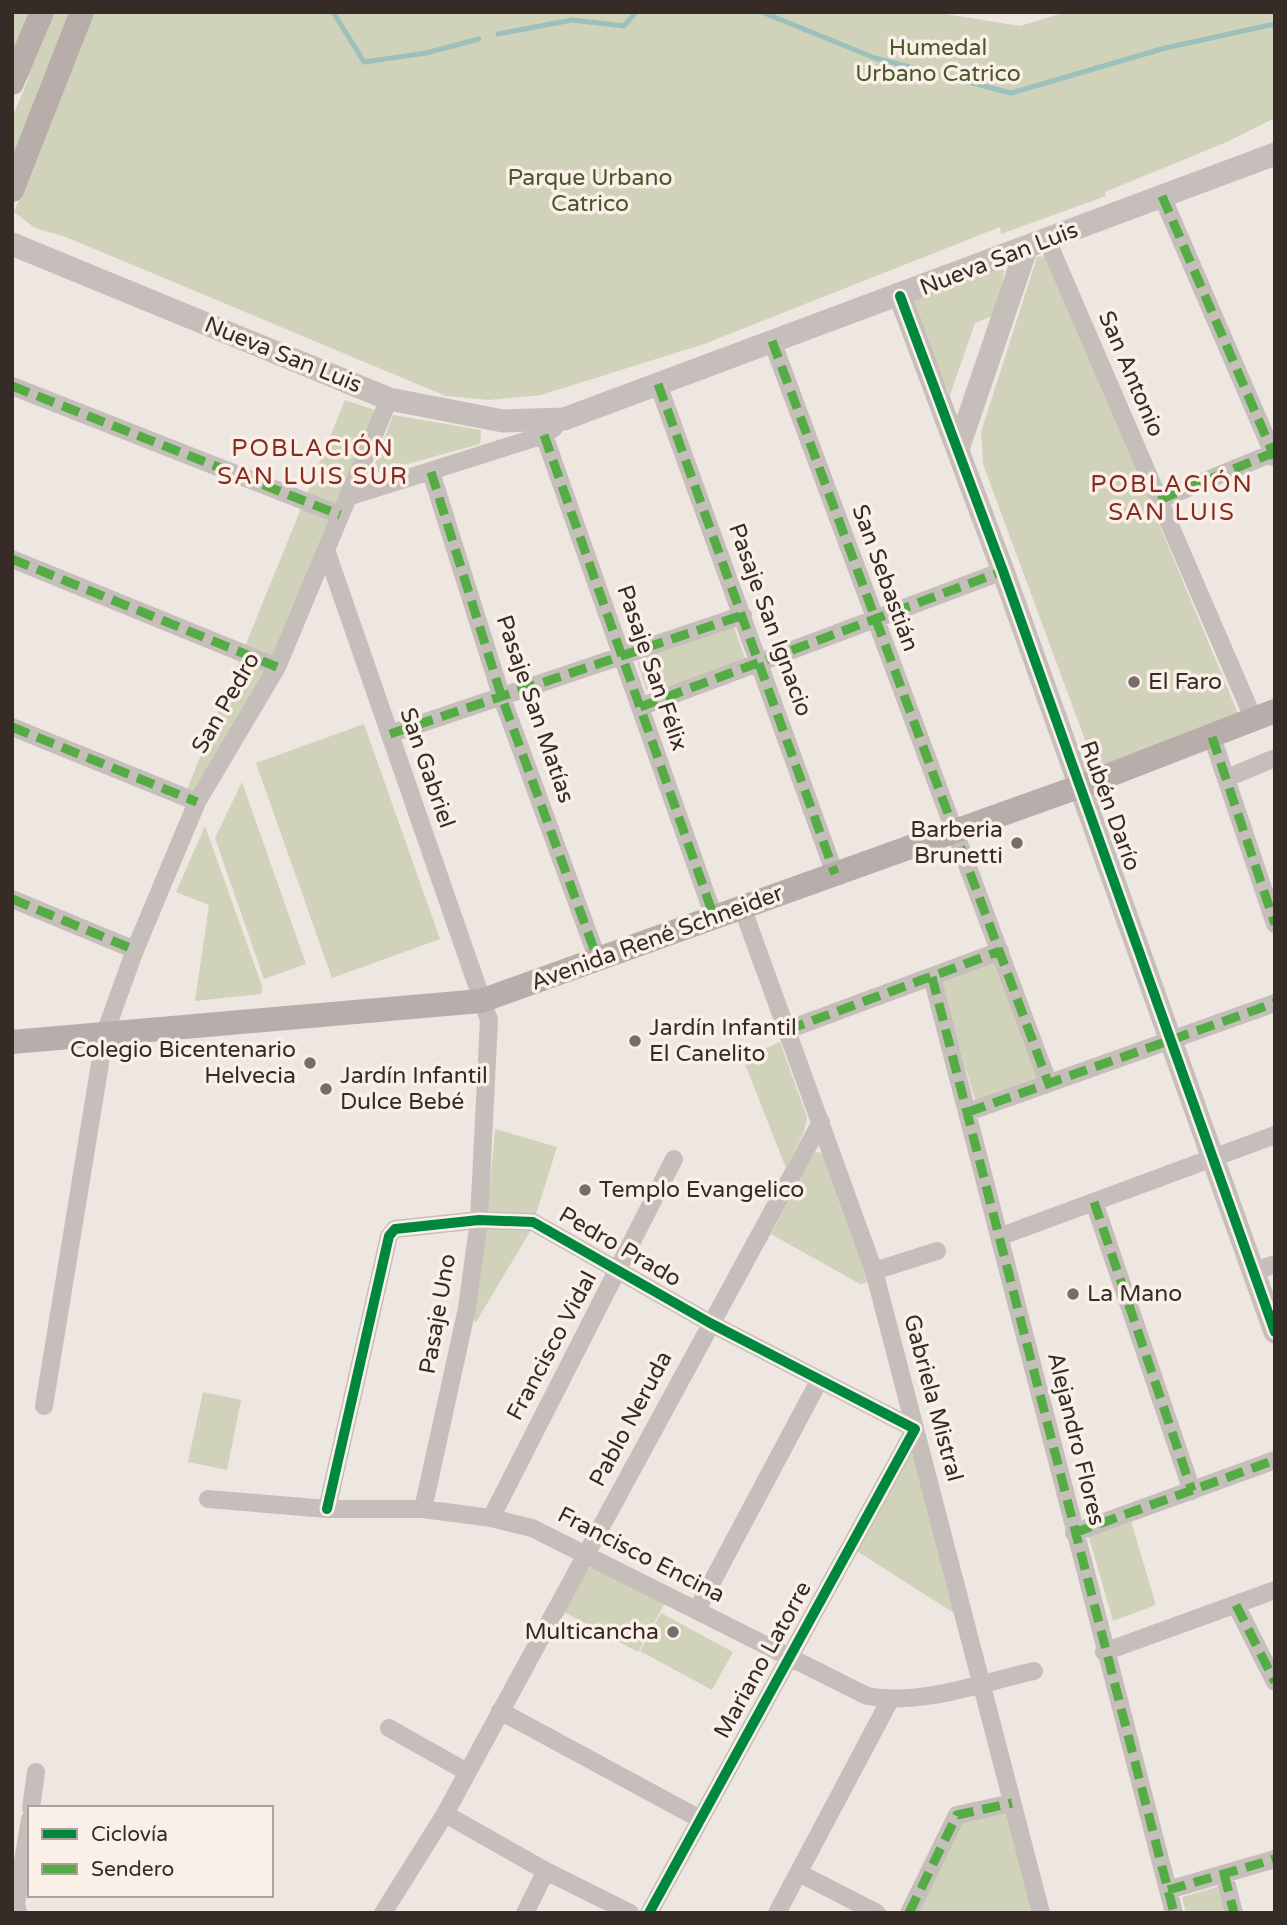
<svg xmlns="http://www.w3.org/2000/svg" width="1287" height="1925" font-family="'Varela Round',sans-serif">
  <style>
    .green { fill: #d0d2ba }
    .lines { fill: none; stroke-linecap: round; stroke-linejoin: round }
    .stream { stroke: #9cc0bc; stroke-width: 5 }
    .minor { stroke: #c6beba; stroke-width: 18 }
    .tertiary { stroke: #c6beba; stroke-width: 23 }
    .secondary { stroke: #b7aeab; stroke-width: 24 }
    .quiet { stroke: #55ab44; stroke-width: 9; stroke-dasharray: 18 9; stroke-linecap: butt }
    .cycleway-casing { stroke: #faf0e8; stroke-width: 15 }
    .cycleway { stroke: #00873e; stroke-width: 10 }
    .poi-dot { fill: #776c69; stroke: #faf0e8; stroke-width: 2.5 }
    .labels { text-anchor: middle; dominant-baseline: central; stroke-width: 7; stroke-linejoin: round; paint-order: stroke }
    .park-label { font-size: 23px; fill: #4b562b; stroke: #faf0e8 }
    .street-label { font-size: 23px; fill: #372b28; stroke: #faf0e8 }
    .poi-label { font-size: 23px; fill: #372b28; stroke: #faf0e8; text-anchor: start }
    .neighbourhood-label { font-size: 24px; letter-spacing: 2px; fill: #872c20; stroke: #faf0e8 }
  </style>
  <rect width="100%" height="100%" fill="#ede6e1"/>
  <path class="green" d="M 12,12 L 933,12 L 1020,26 L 1066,12 L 1275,12 L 1275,118 L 1229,141 L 1105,192 L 1106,196 L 1001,234 L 1000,227 L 704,344 L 541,395 L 489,400 L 446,396 L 66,237 L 35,228 L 14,212 L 65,87 L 12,158 L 12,118 L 29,77 L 12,72 Z
    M 1047,256 L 1240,718 L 1097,772 L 983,464 L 981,432 L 1037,257 Z
    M 1000,266 L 1004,271 L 997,314 L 975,323 L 950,395 L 912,301 Z
    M 345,400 L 375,410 L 324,540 L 259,687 L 192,794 L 186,792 Z
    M 393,415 L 481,430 L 480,444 L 378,472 L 374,467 Z
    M 733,624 L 746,661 L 657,694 L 646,689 L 638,663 L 644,656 Z
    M 364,724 L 440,939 L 332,978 L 256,763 Z
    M 242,782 L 306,964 L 264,979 L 215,838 Z
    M 205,826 L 262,986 L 261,994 L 195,1001 L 209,905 L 176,892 Z
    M 998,961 L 1042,1079 L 976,1103 L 940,982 Z
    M 780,1042 L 807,1117 L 804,1132 L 786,1168 L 743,1059 Z
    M 495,1129 L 557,1147 L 531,1230 L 476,1322 L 472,1319 L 488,1207 Z
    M 815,1152 L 825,1153 L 870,1282 L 860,1284 L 771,1234 Z
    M 203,1392 L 241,1400 L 227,1470 L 188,1462 Z
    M 905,1454 L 914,1455 L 954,1613 L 855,1550 Z
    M 1130,1518 L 1156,1605 L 1113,1621 L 1088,1534 Z
    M 600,1564 L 666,1601 L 638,1652 L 564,1612 L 588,1569 Z
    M 661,1613 L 733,1652 L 712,1690 L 640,1651 Z
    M 1007,1809 L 1033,1913 L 913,1913 L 965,1820 Z
    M 1224,1885 L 1231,1913 L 1186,1913 L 1182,1897 Z"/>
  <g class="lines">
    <path class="stream" d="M 333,12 L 364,62 L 426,53 L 479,39
      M 762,12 L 875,58 L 1011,93 L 1165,48 L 1275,24
      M 498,34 L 572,20 L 624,26 L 636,12"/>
    <path class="minor" d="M 1162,196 L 1275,458
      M 1047,240 L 1254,720
      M 772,341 L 1048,1082
      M 658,384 L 835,874
      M 12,386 L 340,515
      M 544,435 L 714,917
      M 431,472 L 502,698 L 598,960
      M 348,497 L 544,435 L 554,428
      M 1159,500 L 1275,452
      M 326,550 L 489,1020 L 479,1220 L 467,1308 L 423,1509
      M 12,559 L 277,667
      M 640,707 L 1003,571
      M 12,727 L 197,802
      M 390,734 L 743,615
      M 1212,737 L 1275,924
      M 1227,778 L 1275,758
      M 12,899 L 135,950
      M 742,907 L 874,1271 L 1041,1913
      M 932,977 L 1174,1913
      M 787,1030 L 1000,951
      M 968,1112 L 1275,1003
      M 1094,1202 L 1192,1491
      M 999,1237 L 1275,1135
      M 874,1271 L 937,1251
      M 1253,1272 L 1275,1264
      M 44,1406 L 105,1033 L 135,950 L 197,802 L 277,667 L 389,399
      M 208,1499 L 327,1509 L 423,1509 L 491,1518 L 532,1528 L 867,1696 C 922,1706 980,1683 1034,1671
      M 327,1509 L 389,1236 L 395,1229 L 479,1220 L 533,1222 L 710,1323 L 915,1429 L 649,1913
      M 491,1518 L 674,1159
      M 1074,1533 L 1275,1460
      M 1236,1605 L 1275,1682
      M 697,1610 L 819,1381
      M 1104,1652 L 1275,1590
      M 500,1711 L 700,1819
      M 389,1728 L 467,1772
      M 31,1808 L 36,1772
      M 445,1814 L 546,1871 L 630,1913
      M 799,1873 L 877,1913
      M 1224,1874 L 1234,1913
      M 1168,1890 L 1275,1859
      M 18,1913 L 16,1904 L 30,1819
      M 383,1913 L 445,1814 L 821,1122
      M 525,1913 L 546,1871
      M 777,1913 L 890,1700
      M 909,1913 L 957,1815 L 1012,1803"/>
    <path class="tertiary" d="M 12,244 L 389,399 L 503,421 L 564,419 L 1275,154
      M 900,296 L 1003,571 L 1275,1332
      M 958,449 L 1026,249"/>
    <path class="secondary" d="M 12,83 L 42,12
      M 12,190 L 82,12
      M 12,1042 L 481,1001 L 1081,786 L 1275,711"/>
    <path class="quiet" d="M 1162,196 L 1275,458
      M 772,341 L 1048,1082
      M 658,384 L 835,874
      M 12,386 L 340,515
      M 544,435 L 714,917
      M 431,472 L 502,698 L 598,960
      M 1159,500 L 1275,452
      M 12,559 L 277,667
      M 640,707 L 1003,571
      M 12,727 L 197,802
      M 390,734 L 743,615
      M 1212,737 L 1275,924
      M 12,899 L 135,950
      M 932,977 L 1174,1913
      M 787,1030 L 1000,951
      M 968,1112 L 1275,1003
      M 1094,1202 L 1192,1491
      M 1074,1533 L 1275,1460
      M 1236,1605 L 1275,1682
      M 1224,1874 L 1234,1913
      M 1168,1890 L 1275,1859
      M 909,1913 L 957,1815 L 1012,1803"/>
    <g class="cycleway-casing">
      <path id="cycleway" d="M 900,296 L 1003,571 L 1275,1332
        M 327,1509 L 389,1236 L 395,1229 L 479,1220 L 533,1222 L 710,1323 L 915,1429 L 649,1913"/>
    </g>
    <use href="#cycleway" class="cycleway"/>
  </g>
  <g class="poi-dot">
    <circle cx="1134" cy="682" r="7"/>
    <circle cx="1017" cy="843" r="7"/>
    <circle cx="635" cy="1041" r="7"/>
    <circle cx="310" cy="1063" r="7"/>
    <circle cx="326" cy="1089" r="7"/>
    <circle cx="585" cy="1190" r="7"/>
    <circle cx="1073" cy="1294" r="7"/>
    <circle cx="673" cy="1632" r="7"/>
  </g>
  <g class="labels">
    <g class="park-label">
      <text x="938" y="48">Humedal<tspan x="938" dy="26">Urbano Catrico</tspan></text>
      <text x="590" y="178">Parque Urbano<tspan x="590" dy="26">Catrico</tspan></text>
    </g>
    <g class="street-label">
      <text transform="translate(999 259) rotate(-21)">Nueva San Luis</text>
      <text transform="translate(283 355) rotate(22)">Nueva San Luis</text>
      <text transform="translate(1131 374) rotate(67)">San Antonio</text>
      <text transform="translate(885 578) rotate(70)">San Sebastián</text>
      <text transform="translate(770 620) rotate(70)">Pasaje San Ignacio</text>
      <text transform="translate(652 668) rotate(71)">Pasaje San Félix</text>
      <text transform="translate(226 703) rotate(-60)">San Pedro</text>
      <text transform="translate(535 709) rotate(71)">Pasaje San Matías</text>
      <text transform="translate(427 768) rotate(71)">San Gabriel</text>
      <text transform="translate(1110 806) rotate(70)">Rubén Darío</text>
      <text transform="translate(657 938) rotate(-20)">Avenida René Schneider</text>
      <text transform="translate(620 1247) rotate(30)">Pedro Prado</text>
      <text transform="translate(438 1314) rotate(-80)">Pasaje Uno</text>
      <text transform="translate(552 1346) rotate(-62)">Francisco Vidal</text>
      <text transform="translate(933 1398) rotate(75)">Gabriela Mistral</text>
      <text transform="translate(631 1419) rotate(-62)">Pablo Neruda</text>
      <text transform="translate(1076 1439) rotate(76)">Alejandro Flores</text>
      <text transform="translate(641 1555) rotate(27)">Francisco Encina</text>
      <text transform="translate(763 1660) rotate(-61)">Mariano Latorre</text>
    </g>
    <g class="poi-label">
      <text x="1148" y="682">El Faro</text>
      <text x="1003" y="830" text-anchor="end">Barberia<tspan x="1003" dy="26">Brunetti</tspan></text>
      <text x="649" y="1028">Jardín Infantil<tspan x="649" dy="26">El Canelito</tspan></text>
      <text x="296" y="1050" text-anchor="end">Colegio Bicentenario<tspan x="296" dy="26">Helvecia</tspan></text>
      <text x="340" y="1076">Jardín Infantil<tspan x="340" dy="26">Dulce Bebé</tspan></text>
      <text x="599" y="1190">Templo Evangelico</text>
      <text x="1087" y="1294">La Mano</text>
      <text x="659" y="1632" text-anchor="end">Multicancha</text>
    </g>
    <g class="neighbourhood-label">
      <text x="313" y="448">POBLACIÓN<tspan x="313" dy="28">SAN LUIS SUR</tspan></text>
      <text x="1172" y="484">POBLACIÓN<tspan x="1172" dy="28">SAN LUIS</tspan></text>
    </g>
  </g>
  <rect width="1287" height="1925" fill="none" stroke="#372b28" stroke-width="28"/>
  <rect x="28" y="1806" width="245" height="91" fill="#faf0e8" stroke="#aca19b" stroke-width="2"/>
  <rect x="42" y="1829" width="35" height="10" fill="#00873e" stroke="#aca19b" stroke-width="2"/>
  <text x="91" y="1841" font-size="21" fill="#372b28">Ciclovía</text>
  <rect x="42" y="1864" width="35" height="10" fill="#55ab44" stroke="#aca19b" stroke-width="2"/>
  <text x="91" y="1876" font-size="21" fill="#372b28">Sendero</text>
</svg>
